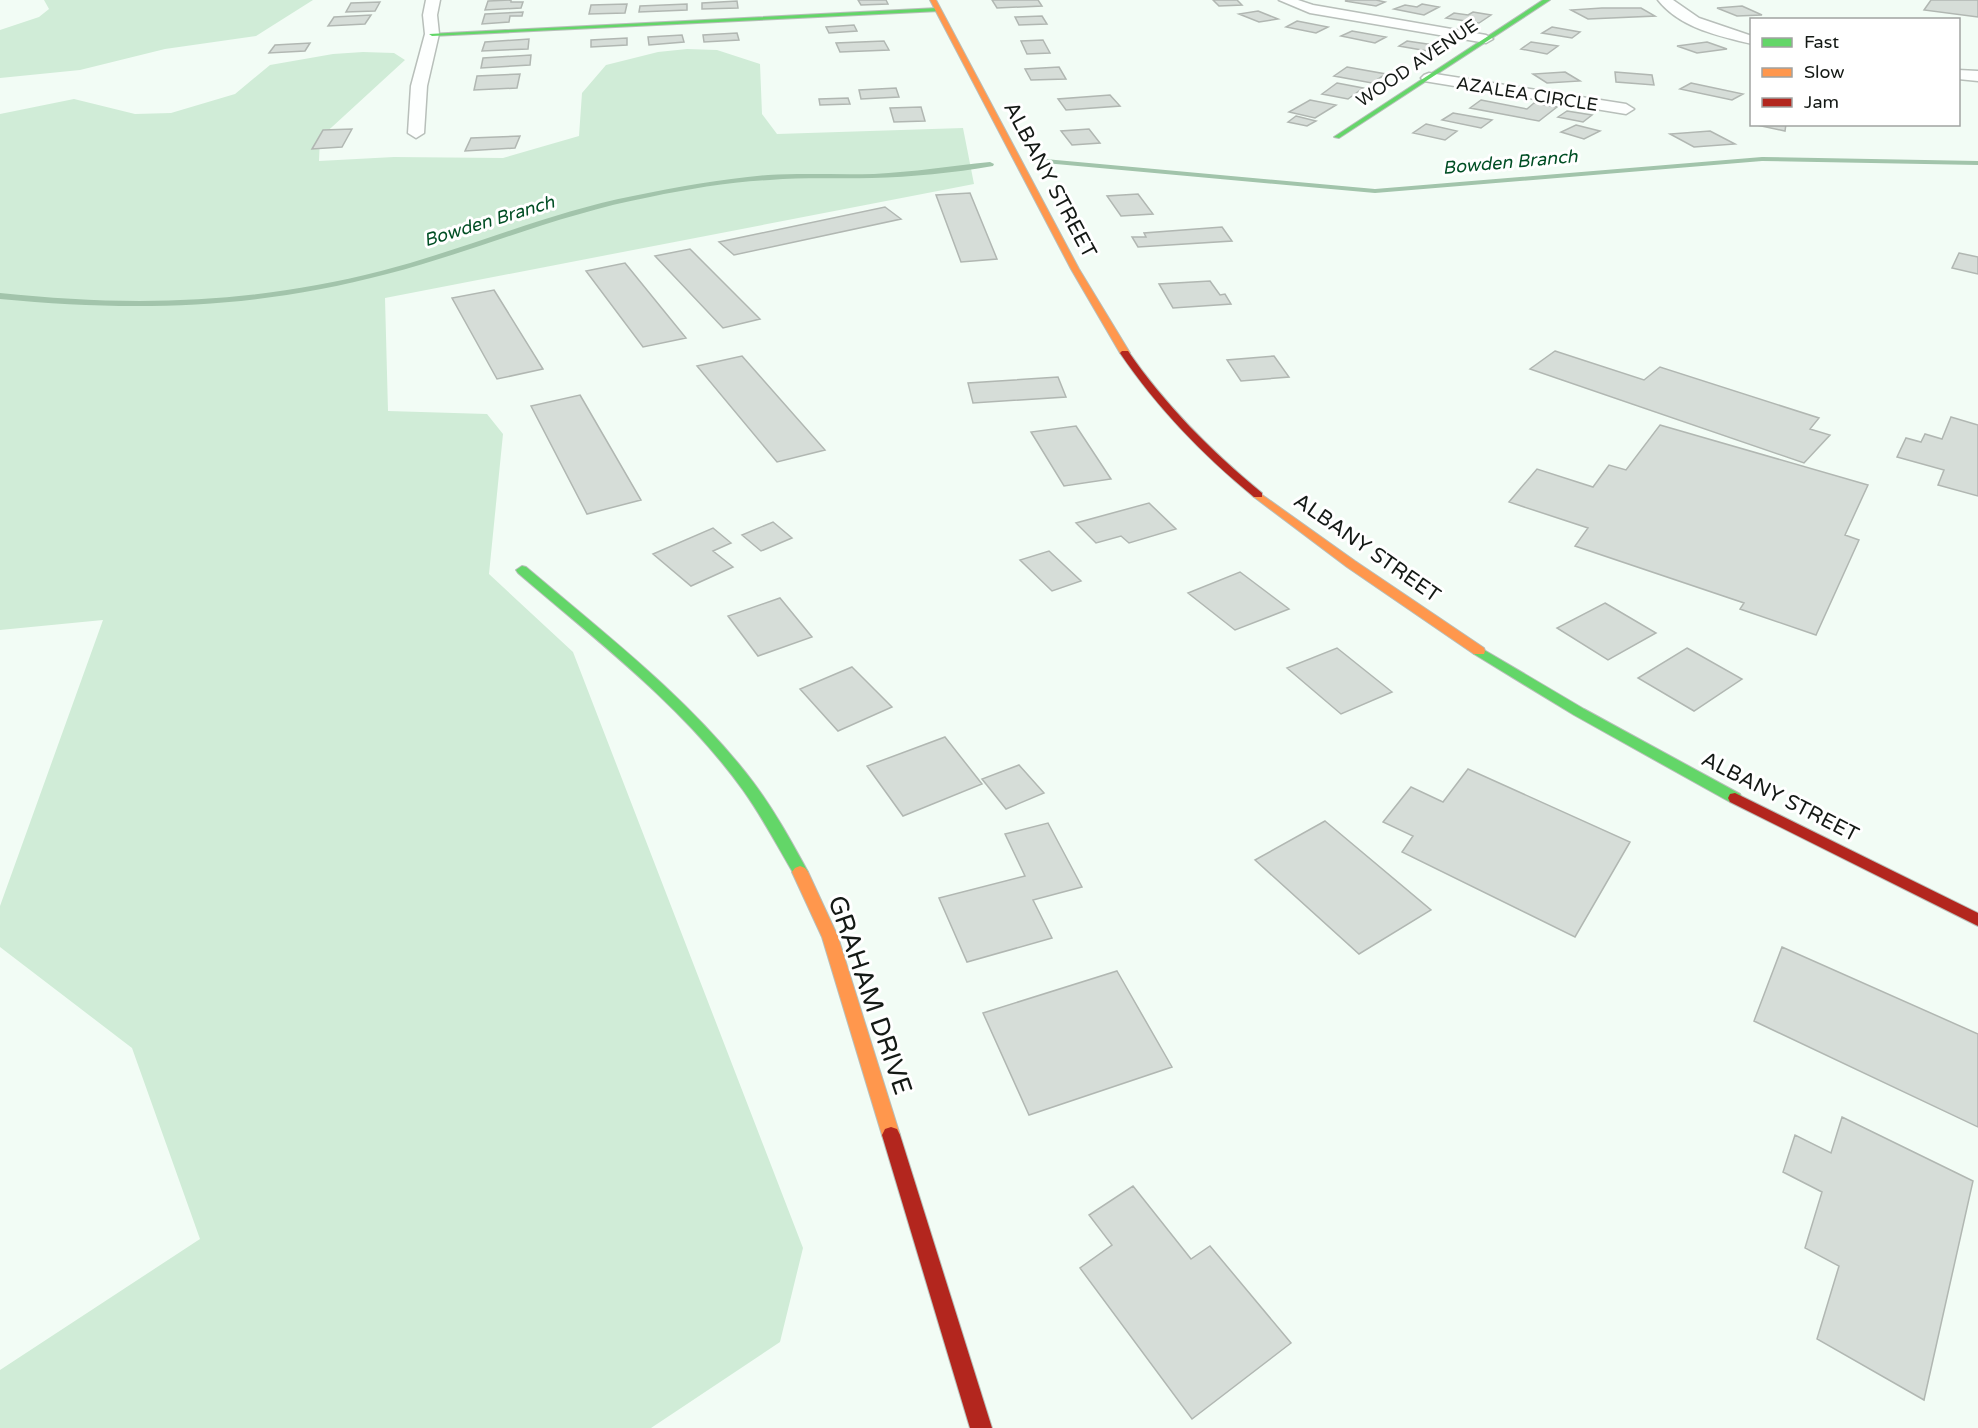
<svg xmlns="http://www.w3.org/2000/svg" width="1978" height="1428" font-family="'Varela Round',sans-serif">
  <style>
    .green { fill: #d0ecd7 }
    .lines { fill: none; stroke-linecap: round; stroke-linejoin: round }
    .stream { fill: #a2c4ab; fill-rule: evenodd }
    .building { fill: #d6ddd8; stroke: #b1b7b2; stroke-width: 1.5 }
    .street-casing { stroke: #b8bfba; stroke-width: 3 }
    .fast-casing { stroke: #b8bfba; stroke-width: 2 }
    .slow-casing { stroke: #b8bfba; stroke-width: 2 }
    .jam-casing { stroke: #b8bfba; stroke-width: 2 }
    .street { fill: #fdfffe; fill-rule: evenodd }
    .fast { fill: #63d668; fill-rule: evenodd }
    .slow { fill: #ff974d; fill-rule: evenodd }
    .jam { fill: #b3261e; fill-rule: evenodd }
    .labels { text-anchor: middle; dominant-baseline: central; stroke-width: 6; stroke-linejoin: round; paint-order: stroke }
    .far-street-label { font-size: 18px; fill: #141915; stroke: #fff }
    .far-water-label { font-size: 18px; font-style: italic; fill: #004e24; stroke: #fff }
    .street-label { font-size: 21px; fill: #141915; stroke: #fff }
    .near-street-label { font-size: 26px; fill: #141915; stroke: #fff }
  </style>
  <rect width="100%" height="100%" fill="#f2fcf5"/>
  <path class="green" d="M 44,0 L 313,0 L 256,36 L 165,49 L 80,70 L 0,78 L 0,30 L 39,17 L 49,9 Z
    M 687,49 L 717,50 L 760,64 L 762,114 L 777,134 L 963,128 L 974,184 L 385,298 L 388,411 L 487,414 L 503,434 L 489,574 L 573,652 L 803,1248 L 780,1342 L 651,1428 L 0,1428 L 0,1370 L 200,1239 L 132,1048 L 0,947 L 0,906 L 103,620 L 0,630 L 0,114 L 74,99 L 135,114 L 171,113 L 235,94 L 270,65 L 333,54 L 363,52 L 394,53 L 405,60 L 320,138 L 319,161 L 394,157 L 503,158 L 579,136 L 582,93 L 606,65 L 658,52 Z"/>
  <g class="lines">
    <path class="stream" d="M 1762,157 L 1978,161 L 1978,165 L 1762,161 L 1375,193 L 1045,163 L 1041,161 L 1045,159 L 1375,189 Z
      M 990,162 L 994,164 L 993,166 C 953,173 912,177 872,178 C 838,179 804,177 770,180 C 730,182 689,189 650,197 C 559,214 476,251 387,274 C 255,309 135,312 0,299 L 0,293 C 133,307 251,304 381,271 C 466,249 547,213 633,196 C 678,187 723,179 768,175 C 803,173 839,175 874,174 C 913,172 951,166 990,162 Z"/>
  </g>
  <path class="building" d="M 511,0 L 511,2 L 523,2 L 521,8 L 485,10 L 488,1 Z
    M 858,0 L 886,0 L 888,4 L 861,5 Z
    M 992,0 L 1038,0 L 1042,6 L 997,8 Z
    M 1213,0 L 1237,0 L 1242,5 L 1219,6 Z
    M 1348,0 L 1376,0 L 1385,2 L 1376,6 L 1345,1 Z
    M 1931,0 L 1978,0 L 1978,17 L 1924,10 Z
    M 737,1 L 738,8 L 702,9 L 702,3 Z
    M 380,2 L 375,11 L 346,12 L 351,3 Z
    M 627,4 L 625,13 L 589,14 L 591,5 Z
    M 687,4 L 687,10 L 639,12 L 640,6 Z
    M 1422,4 L 1439,7 L 1424,15 L 1394,9 L 1405,5 L 1417,7 Z
    M 1742,6 L 1762,15 L 1737,16 L 1717,8 Z
    M 1602,8 L 1641,8 L 1655,16 L 1588,19 L 1571,10 Z
    M 1258,11 L 1278,19 L 1259,22 L 1239,14 Z
    M 523,12 L 522,16 L 510,16 L 509,22 L 482,24 L 485,14 Z
    M 1473,12 L 1491,15 L 1479,23 L 1446,18 L 1454,13 L 1468,15 Z
    M 371,15 L 365,24 L 328,26 L 334,17 Z
    M 1042,16 L 1047,24 L 1019,25 L 1015,17 Z
    M 1297,21 L 1328,27 L 1316,33 L 1286,27 Z
    M 854,25 L 857,31 L 829,33 L 826,27 Z
    M 1552,27 L 1580,32 L 1572,38 L 1542,33 Z
    M 1352,31 L 1386,37 L 1375,43 L 1341,36 Z
    M 737,33 L 739,40 L 704,42 L 703,35 Z
    M 682,35 L 684,42 L 649,45 L 648,37 Z
    M 627,38 L 627,45 L 591,47 L 591,40 Z
    M 529,39 L 528,49 L 482,51 L 485,42 Z
    M 1043,40 L 1050,53 L 1027,54 L 1021,41 Z
    M 884,41 L 889,50 L 840,52 L 836,43 Z
    M 1407,41 L 1441,46 L 1433,52 L 1399,46 Z
    M 1531,42 L 1558,46 L 1547,54 L 1521,49 Z
    M 1707,42 L 1727,49 L 1697,53 L 1677,46 Z
    M 310,43 L 305,51 L 269,53 L 275,45 Z
    M 531,55 L 530,65 L 481,68 L 483,58 Z
    M 1059,67 L 1066,79 L 1031,80 L 1025,69 Z
    M 1347,67 L 1386,74 L 1372,83 L 1334,76 Z
    M 1565,72 L 1580,81 L 1547,83 L 1533,74 Z
    M 1615,72 L 1652,75 L 1654,85 L 1616,82 Z
    M 520,74 L 517,88 L 474,90 L 477,76 Z
    M 1337,83 L 1363,88 L 1348,99 L 1322,94 Z
    M 1691,83 L 1743,94 L 1732,100 L 1680,89 Z
    M 896,88 L 899,97 L 861,99 L 859,90 Z
    M 1110,95 L 1120,106 L 1066,110 L 1058,99 Z
    M 848,98 L 850,104 L 820,105 L 819,99 Z
    M 1310,100 L 1336,105 L 1315,118 L 1289,112 Z
    M 1481,100 L 1527,109 L 1534,103 L 1557,107 L 1539,121 L 1470,108 Z
    M 921,107 L 925,121 L 894,122 L 890,108 Z
    M 1567,111 L 1592,115 L 1583,122 L 1558,117 Z
    M 1453,113 L 1492,120 L 1481,128 L 1442,120 Z
    M 1296,116 L 1316,121 L 1307,126 L 1288,122 Z
    M 1426,124 L 1457,131 L 1445,140 L 1413,133 Z
    M 1752,124 L 1786,124 L 1785,131 Z
    M 1576,125 L 1600,131 L 1584,139 L 1561,132 Z
    M 352,129 L 342,147 L 312,149 L 323,130 Z
    M 1089,129 L 1100,143 L 1072,145 L 1061,131 Z
    M 1710,131 L 1735,144 L 1694,147 L 1670,134 Z
    M 520,136 L 515,148 L 465,151 L 471,138 Z
    M 970,193 L 997,259 L 961,262 L 936,195 Z
    M 1138,194 L 1153,214 L 1121,216 L 1107,196 Z
    M 885,207 L 901,219 L 734,255 L 719,242 Z
    M 1222,227 L 1232,241 L 1138,247 L 1132,237 L 1146,237 L 1144,233 Z
    M 690,249 L 760,319 L 723,328 L 655,256 Z
    M 1959,253 L 1978,257 L 1978,274 L 1952,268 Z
    M 625,263 L 686,338 L 643,347 L 586,271 Z
    M 1210,281 L 1220,295 L 1225,294 L 1231,304 L 1173,308 L 1159,284 Z
    M 494,290 L 543,369 L 497,379 L 452,298 Z
    M 1555,351 L 1644,380 L 1660,367 L 1819,418 L 1810,429 L 1830,435 L 1804,463 L 1530,369 Z
    M 742,356 L 825,450 L 777,462 L 697,366 Z
    M 1274,356 L 1289,377 L 1241,381 L 1227,360 Z
    M 1058,377 L 1066,397 L 973,403 L 968,383 Z
    M 580,395 L 641,500 L 587,514 L 531,406 Z
    M 1951,417 L 1978,425 L 1978,496 L 1938,485 L 1944,470 L 1897,457 L 1906,438 L 1921,442 L 1925,434 L 1942,439 Z
    M 1660,425 L 1868,485 L 1845,535 L 1859,540 L 1816,635 L 1740,609 L 1744,603 L 1575,546 L 1588,528 L 1509,502 L 1537,469 L 1593,487 L 1609,465 L 1626,470 Z
    M 1076,426 L 1111,479 L 1064,486 L 1031,432 Z
    M 1149,503 L 1176,529 L 1129,543 L 1121,536 L 1096,543 L 1076,523 Z
    M 773,522 L 792,538 L 761,551 L 742,535 Z
    M 713,528 L 731,543 L 713,551 L 733,567 L 691,586 L 653,554 Z
    M 1049,551 L 1081,581 L 1052,591 L 1020,560 Z
    M 1240,572 L 1289,609 L 1235,630 L 1188,593 Z
    M 780,598 L 812,637 L 758,656 L 728,616 Z
    M 1605,603 L 1656,633 L 1608,660 L 1557,628 Z
    M 1337,648 L 1392,692 L 1341,714 L 1287,668 Z
    M 1687,648 L 1742,679 L 1694,711 L 1638,678 Z
    M 852,667 L 892,707 L 838,731 L 800,689 Z
    M 945,737 L 982,784 L 903,816 L 867,766 Z
    M 1019,765 L 1044,793 L 1006,809 L 982,779 Z
    M 1468,769 L 1630,842 L 1575,937 L 1402,852 L 1413,836 L 1383,822 L 1411,787 L 1443,802 Z
    M 1325,821 L 1431,910 L 1359,954 L 1255,860 Z
    M 1048,823 L 1082,887 L 1033,900 L 1052,938 L 967,962 L 939,898 L 1025,876 L 1005,834 Z
    M 1782,947 L 1978,1034 L 1978,1127 L 1754,1021 Z
    M 1117,971 L 1172,1067 L 1029,1115 L 983,1013 Z
    M 1842,1117 L 1973,1181 L 1924,1400 L 1817,1339 L 1839,1266 L 1805,1248 L 1822,1192 L 1783,1172 L 1795,1135 L 1831,1153 Z
    M 1133,1186 L 1191,1259 L 1210,1246 L 1291,1343 L 1192,1419 L 1080,1268 L 1112,1245 L 1089,1215 Z"/>
  <g class="lines">
    <g class="street-casing">
      <path id="street" d="M 426,0 L 440,0 L 437,15 L 439,34 L 427,86 L 424,133 L 416,138 L 408,133 L 411,86 L 425,34 L 423,15 Z
        M 1279,0 L 1298,0 L 1313,5 L 1486,35 L 1493,39 L 1486,43 L 1310,13 Z
        M 1658,0 L 1673,0 L 1699,18 L 1752,36 L 1752,44 C 1719,36 1680,28 1658,0 Z
        M 1958,70 L 1978,71 L 1978,81 L 1958,79 Z
        M 1429,73 L 1626,104 L 1634,109 L 1626,114 L 1424,81 L 1421,78 L 1424,75 Z"/>
    </g>
    <g class="fast-casing">
      <path id="fast" d="M 1543,0 L 1550,0 L 1339,138 L 1334,137 Z
        M 938,8 L 940,11 L 432,36 L 429,34 Z
        M 522,566 L 526,567 C 605,634 690,699 753,782 C 774,810 791,841 808,872 L 805,876 L 795,876 C 778,847 763,818 743,790 C 683,706 596,640 518,573 L 516,570 Z
        M 1479,647 L 1584,709 L 1740,794 L 1742,798 L 1740,802 L 1730,802 L 1574,715 L 1474,654 L 1473,651 Z"/>
    </g>
    <g class="slow-casing">
      <path id="slow" d="M 930,0 L 936,0 L 1079,269 L 1130,353 L 1128,355 L 1120,353 L 1071,269 Z
        M 1258,492 L 1355,561 L 1484,648 L 1485,651 L 1484,654 L 1474,654 L 1347,567 L 1254,497 L 1252,495 Z
        M 800,866 L 805,868 L 808,872 L 838,937 L 900,1135 L 897,1141 L 891,1143 L 885,1141 L 882,1135 L 822,937 L 792,872 L 795,868 Z"/>
    </g>
    <g class="jam-casing">
      <path id="jam" d="M 1122,351 L 1128,351 C 1166,406 1211,451 1262,493 L 1262,497 L 1254,497 C 1203,455 1158,409 1120,353 Z
        M 1735,793 L 1978,913 L 1978,926 L 1730,802 L 1728,798 L 1730,794 Z
        M 891,1127 L 897,1129 L 900,1135 L 992,1428 L 970,1428 L 882,1135 L 885,1129 Z"/>
    </g>
    <use href="#street" class="street"/>
    <use href="#fast" class="fast"/>
    <use href="#slow" class="slow"/>
    <use href="#jam" class="jam"/>
  </g>
  <g class="labels">
    <g class="far-street-label">
      <text transform="translate(1417 63) rotate(-34)">WOOD AVENUE</text>
      <text transform="translate(1527 94) rotate(9)">AZALEA CIRCLE</text>
    </g>
    <g class="far-water-label">
      <text transform="translate(1510 162) rotate(-5)">Bowden Branch</text>
      <text transform="translate(489 221) rotate(-17)">Bowden Branch</text>
    </g>
    <g class="street-label">
      <text transform="translate(1050 180) rotate(62)">ALBANY STREET</text>
      <text transform="translate(1367 548) rotate(35)">ALBANY STREET</text>
      <text transform="translate(1780 797) rotate(27)">ALBANY STREET</text>
    </g>
    <g class="near-street-label">
      <text transform="translate(870 995) rotate(71)">GRAHAM DRIVE</text>
    </g>
  </g>
  <rect x="1750" y="18" width="210" height="108" fill="#ffffff" stroke="#a1a3a1" stroke-width="1.5"/>
  <rect x="1762" y="38" width="30" height="9" fill="#63d668" stroke="#a1a3a1" stroke-width="1.5"/>
  <text x="1804" y="48" font-size="18" fill="#141915">Fast</text>
  <rect x="1762" y="68" width="30" height="9" fill="#ff974d" stroke="#a1a3a1" stroke-width="1.5"/>
  <text x="1804" y="78" font-size="18" fill="#141915">Slow</text>
  <rect x="1762" y="98" width="30" height="9" fill="#b3261e" stroke="#a1a3a1" stroke-width="1.5"/>
  <text x="1804" y="108" font-size="18" fill="#141915">Jam</text>
</svg>
